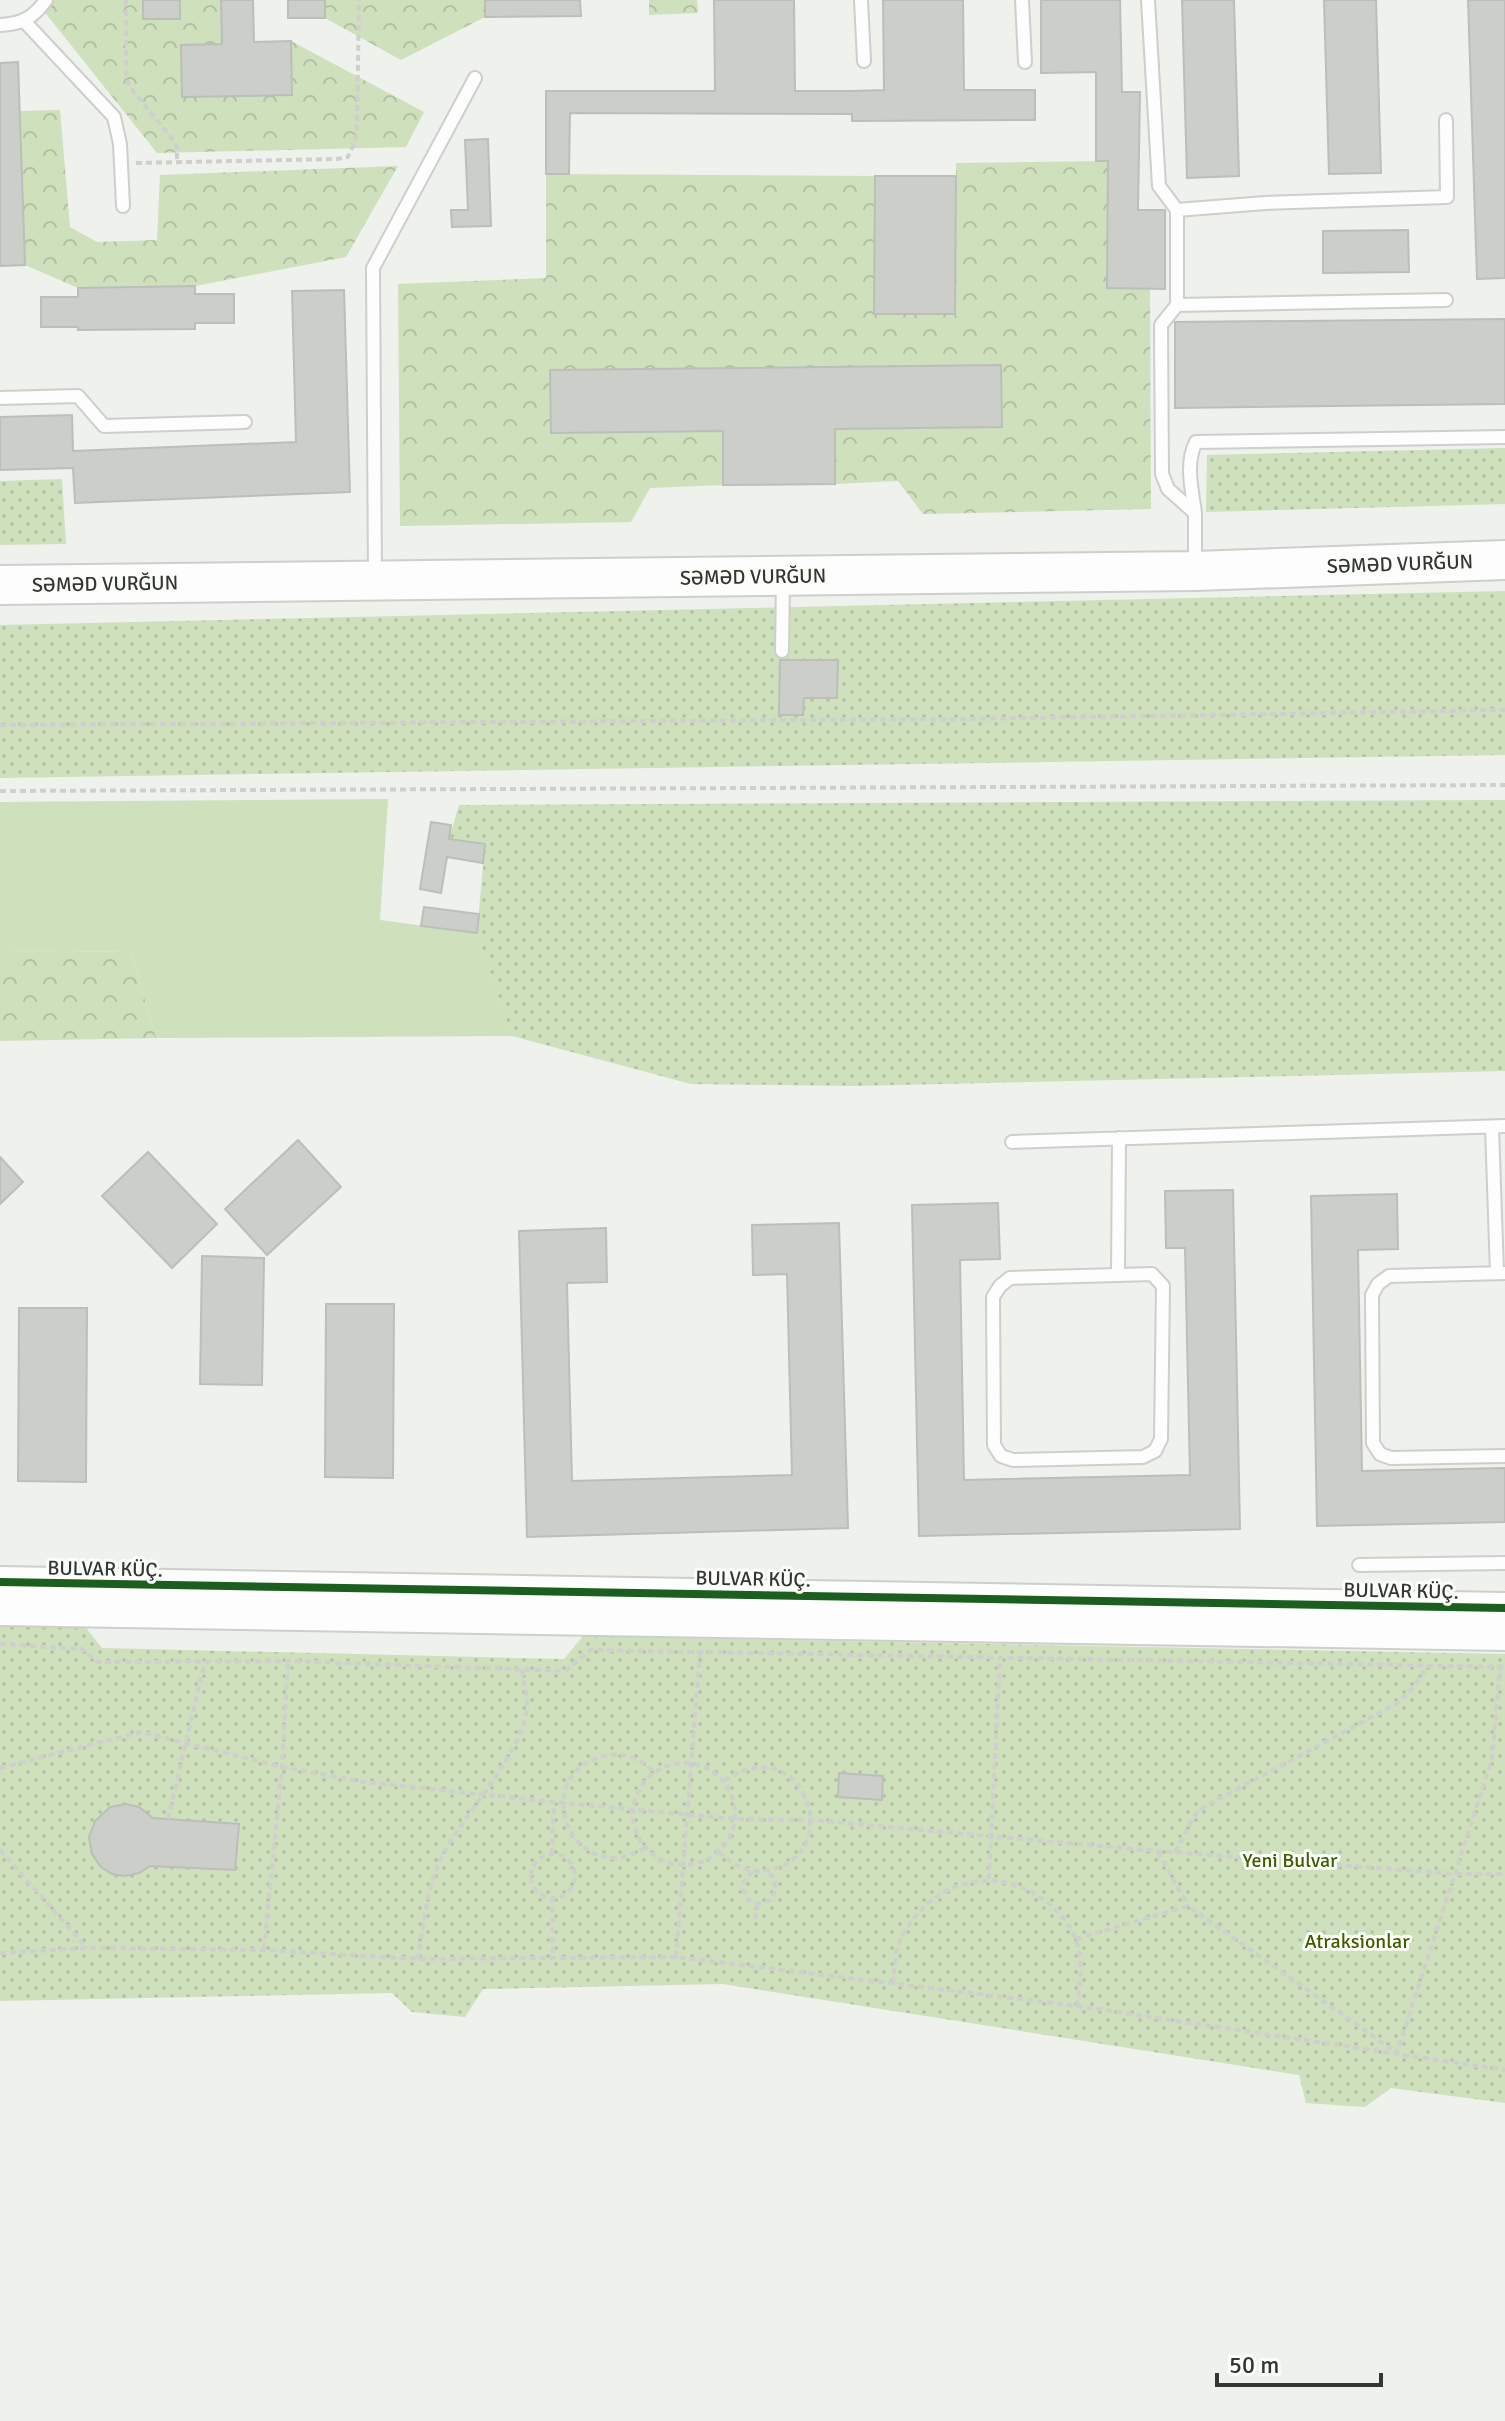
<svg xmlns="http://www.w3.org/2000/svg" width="1505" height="2421" font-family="Signika,sans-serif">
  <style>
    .grass { fill: #cee0bc }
    .forest { fill: url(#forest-crowns) }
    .park { fill: url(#park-dots) }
    .building { fill: #ccceca; stroke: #bcbeba; stroke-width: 2 }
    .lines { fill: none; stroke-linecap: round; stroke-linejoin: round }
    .service-casing { stroke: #cccfcb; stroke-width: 16 }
    .tertiary-casing { stroke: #cccfcb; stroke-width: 34 }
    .primary-casing { stroke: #cccfcb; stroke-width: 42 }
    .path { stroke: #cfcfce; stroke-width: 4; stroke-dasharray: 6 4; stroke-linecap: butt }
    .service { stroke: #fcfdfc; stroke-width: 12 }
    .tertiary { stroke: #fcfdfc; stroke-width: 30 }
    .primary { stroke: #fcfdfc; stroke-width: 38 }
    .cycleway-casing { stroke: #fcfff9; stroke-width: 13 }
    .cycleway { stroke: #1b5e20; stroke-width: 8 }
    .labels { text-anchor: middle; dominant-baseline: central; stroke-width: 6; stroke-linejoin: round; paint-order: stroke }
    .street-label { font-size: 20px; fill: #353633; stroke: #fcfff9 }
    .park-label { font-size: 20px; fill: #3d5e00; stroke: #fcfff9 }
  </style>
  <defs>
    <pattern id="forest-crowns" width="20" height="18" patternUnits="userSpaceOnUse" patternTransform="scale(2)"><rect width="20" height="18" fill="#cee0bc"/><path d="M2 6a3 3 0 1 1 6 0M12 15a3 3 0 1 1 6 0" fill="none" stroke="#b2c1a2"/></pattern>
    <pattern id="park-dots" width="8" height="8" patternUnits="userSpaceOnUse" patternTransform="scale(2)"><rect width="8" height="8" fill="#cee0bc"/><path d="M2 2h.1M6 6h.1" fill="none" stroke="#b2c1a2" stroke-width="1.8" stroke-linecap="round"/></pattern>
  </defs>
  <rect width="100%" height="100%" fill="#eef1ec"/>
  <path class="grass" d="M 388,799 L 380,920 L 477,933 L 512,1036 L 156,1038 L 131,952 L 0,950 L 0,802 Z"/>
  <path class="forest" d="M 35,0 L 143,0 L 144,19 L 180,19 L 180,0 L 221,0 L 222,44 L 181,45 L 183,97 L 291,95 L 291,41 L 424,112 L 406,147 L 157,153 Z
    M 325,0 L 485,0 L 485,17 L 401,60 L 325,18 Z
    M 649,0 L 697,0 L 698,13 L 649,15 Z
    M 60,110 L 70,227 L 97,242 L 157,240 L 160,175 L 398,166 L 346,257 L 195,286 L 78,288 L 25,265 L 20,111 Z
    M 1108,161 L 1107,288 L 1150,289 L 1151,509 L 923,514 L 898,481 L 835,484 L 835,429 L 1002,427 L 1001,365 L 550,370 L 551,433 L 723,431 L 723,485 L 650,488 L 631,522 L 400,526 L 398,284 L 546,278 L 546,174 L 875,176 L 874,313 L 954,314 L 956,163 Z
    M 0,950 L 131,952 L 156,1038 L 0,1041 Z"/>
  <path class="park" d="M 1505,448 L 1505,504 L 1206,512 L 1207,455 Z
    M 62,479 L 66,544 L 0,545 L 0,481 Z
    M 1505,591 L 1505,755 L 0,778 L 0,625 Z
    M 1505,800 L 1505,1071 L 856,1086 L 691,1084 L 512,1036 L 477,933 L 485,844 L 449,839 L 459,805 Z
    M 0,1626 L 86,1628 L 102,1648 L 564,1659 L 583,1636 L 1505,1654 L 1505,2103 L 1391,2088 L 1365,2107 L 1306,2103 L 1299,2075 L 723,1984 L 483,1989 L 465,2017 L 412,2012 L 392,1993 L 0,2001 Z"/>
  <path class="building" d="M 143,0 L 180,0 L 180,19 L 143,19 Z
    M 221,0 L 253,0 L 254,42 L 291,41 L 292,95 L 182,97 L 181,45 L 222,44 Z
    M 288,0 L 325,0 L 325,18 L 288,18 Z
    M 485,0 L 580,0 L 581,16 L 485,17 Z
    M 714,0 L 794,0 L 795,91 L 852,91 L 884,90 L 883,0 L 963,0 L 964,90 L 1035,90 L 1035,120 L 852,121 L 852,114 L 570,113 L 569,174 L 546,174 L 546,91 L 715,91 Z
    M 1041,0 L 1120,0 L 1122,92 L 1140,92 L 1138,210 L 1165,210 L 1165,289 L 1107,288 L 1108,161 L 1096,161 L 1096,72 L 1041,73 Z
    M 1182,0 L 1234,0 L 1239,176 L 1187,178 Z
    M 1324,0 L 1376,0 L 1381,173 L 1329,174 Z
    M 1468,0 L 1505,0 L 1505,278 L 1477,279 Z
    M 18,62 L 25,265 L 0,266 L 0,63 Z
    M 488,139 L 491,226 L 452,227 L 451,210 L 468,210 L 465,140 Z
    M 875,176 L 956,176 L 955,314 L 874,314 Z
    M 1408,230 L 1409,272 L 1323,273 L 1323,231 Z
    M 195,286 L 195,294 L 234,294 L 234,323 L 195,323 L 195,329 L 78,330 L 78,327 L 41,327 L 41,297 L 78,297 L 78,288 Z
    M 344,290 L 350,492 L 75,503 L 73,468 L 0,470 L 0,417 L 72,415 L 73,451 L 296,442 L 292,291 Z
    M 1505,319 L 1505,404 L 1175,408 L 1175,322 Z
    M 1001,365 L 1002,427 L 835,429 L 835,484 L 723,485 L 723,431 L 551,433 L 550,370 Z
    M 780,660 L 838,660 L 837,698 L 804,698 L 803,715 L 779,715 Z
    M 431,822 L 451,825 L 449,839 L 485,844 L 483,863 L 447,857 L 441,893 L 420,889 Z
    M 424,907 L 479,914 L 477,933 L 421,926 Z
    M 298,1140 L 341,1187 L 267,1255 L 225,1209 Z
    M 148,1152 L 217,1224 L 172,1268 L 102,1196 Z
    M 0,1157 L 23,1182 L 0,1204 Z
    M 1233,1190 L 1240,1529 L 919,1536 L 912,1205 L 998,1203 L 1000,1259 L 960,1260 L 964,1480 L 1190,1475 L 1185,1248 L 1166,1248 L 1165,1191 Z
    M 1397,1194 L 1398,1249 L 1358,1250 L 1362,1471 L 1505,1468 L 1505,1522 L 1317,1526 L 1311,1196 Z
    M 839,1223 L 848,1528 L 527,1537 L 519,1231 L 606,1228 L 607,1282 L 567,1283 L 572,1481 L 792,1475 L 787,1274 L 753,1275 L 752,1225 Z
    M 202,1256 L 264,1258 L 262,1385 L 200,1384 Z
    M 326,1304 L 394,1304 L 393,1478 L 325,1477 Z
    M 19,1308 L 87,1308 L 86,1482 L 18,1481 Z
    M 839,1773 L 883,1776 L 882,1800 L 838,1797 Z
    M 126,1804 L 139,1807 L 153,1818 L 239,1824 L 235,1870 L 150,1866 L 139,1873 L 125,1876 L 112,1874 L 101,1867 L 92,1854 L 89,1837 L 95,1821 L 110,1807 Z"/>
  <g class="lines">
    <g class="service-casing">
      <path id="service" d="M 861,0 L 864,61
        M 1022,0 L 1025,62
        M 1148,0 L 1159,186 L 1177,210 L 1177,305 L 1161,325 L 1162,474 L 1168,489 L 1195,513 L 1195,568
        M 25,22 L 114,117 L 120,144 L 123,206
        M 0,25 C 22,24 33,18 46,0
        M 1177,210 L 1265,203 L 1447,197 L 1446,120
        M 1177,305 L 1446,300
        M 0,398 L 78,396 L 104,426 L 245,422
        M 1195,513 C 1192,491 1185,462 1196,442 L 1505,437
        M 375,578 L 373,268 L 475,78
        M 782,651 L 783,579
        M 1492,1127 L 1497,1273
        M 1012,1142 L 1505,1126
        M 1505,1273 L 1389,1276 L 1378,1284 L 1372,1295 L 1373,1443 L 1380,1454 L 1391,1458 L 1505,1456
        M 1118,1275 L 1010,1278 L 1000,1286 L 993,1297 L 994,1445 L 1001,1456 L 1013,1460 L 1143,1457 L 1155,1451 L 1161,1439 L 1163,1286 L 1152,1274 L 1118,1275 L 1119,1138
        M 1359,1565 L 1505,1563"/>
    </g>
    <g class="tertiary-casing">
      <path id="tertiary" d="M 0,1582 L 1505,1608
        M 0,1610 L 1505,1635"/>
    </g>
    <g class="primary-casing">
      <path id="primary" d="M 0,585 L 1196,571 L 1505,560"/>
    </g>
    <path class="path" d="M 126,0 L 126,74 L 129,86 L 174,141 L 177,148 L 177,163
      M 136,163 L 337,159 L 348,157 L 355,142 L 357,125 L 359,0
      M 0,725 L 971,719 L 1505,710
      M 0,791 L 1505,785
      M 0,1644 L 82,1649 L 97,1662 L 288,1661 L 565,1671 L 591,1650 L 1505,1667
      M633 1814a51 51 0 1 1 102 0a51 51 0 1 1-102 0Z
      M 0,1768 L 141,1732 L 282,1767 L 364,1782 L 554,1802 L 735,1819 L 811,1820 L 1157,1851 L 1455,1874 L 1505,1874
      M 168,1819 L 205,1661
      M 645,1848 C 570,1892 527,1773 604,1756 C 624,1751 640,1759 654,1772
      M 0,1850 L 87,1948
      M 719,1852 C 733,1865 749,1874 769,1870 C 849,1853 802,1726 724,1781
      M 1158,1852 L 1188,1906
      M 1175,1852 L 1194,1816 L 1204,1807 L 1396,1704 L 1411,1690 L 1428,1666
      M 552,1854 L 554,1802
      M531 1876a22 22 0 1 1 44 0a22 22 0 1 1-44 0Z
      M 753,1872 C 742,1879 741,1889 748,1899 L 758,1904 L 771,1900 L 776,1889 L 773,1877 L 766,1872
      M 989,1879 L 1000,1657
      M 552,1897 L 553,1958
      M 755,1919 L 758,1904
      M 1076,1939 L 1188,1906 L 1397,2053 L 1492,1759 L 1500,1668
      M 264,1949 L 282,1767 L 288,1661
      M 0,1953 L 87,1948 L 264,1950 L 418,1959 L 676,1957 L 1077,2006 L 1505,2070
      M 676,1957 L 700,1653
      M 418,1959 C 424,1923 427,1883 445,1851 C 467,1810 529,1747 527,1700 C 526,1690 523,1679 522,1669
      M 893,1984 C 895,1970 894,1953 900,1941 C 926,1885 988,1862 1041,1898 C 1056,1908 1070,1923 1076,1940 C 1084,1962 1080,1984 1077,2006"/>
    <use href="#service" class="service"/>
    <use href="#tertiary" class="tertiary"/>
    <use href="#primary" class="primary"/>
    <g class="cycleway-casing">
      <path id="cycleway" d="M 0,1582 L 1505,1608"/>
    </g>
    <use href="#cycleway" class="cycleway"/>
  </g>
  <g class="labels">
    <g class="street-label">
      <text transform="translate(1400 564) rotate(-2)">SƏMƏD VURĞUN</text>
      <text transform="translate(753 577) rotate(-1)">SƏMƏD VURĞUN</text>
      <text transform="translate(105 584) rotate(-1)">SƏMƏD VURĞUN</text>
      <text transform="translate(105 1569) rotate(1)">BULVAR KÜÇ.</text>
      <text transform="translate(753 1579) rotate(1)">BULVAR KÜÇ.</text>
      <text transform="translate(1401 1591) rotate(1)">BULVAR KÜÇ.</text>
    </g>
    <g class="park-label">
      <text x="1290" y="1860">Yeni Bulvar</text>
      <text x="1357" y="1941">Atraksionlar</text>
    </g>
  </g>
  <path d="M1217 2373v12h164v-12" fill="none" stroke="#353633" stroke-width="4"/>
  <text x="1229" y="2373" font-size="24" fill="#353633" stroke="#fcfff9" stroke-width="6" paint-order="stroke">50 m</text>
</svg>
